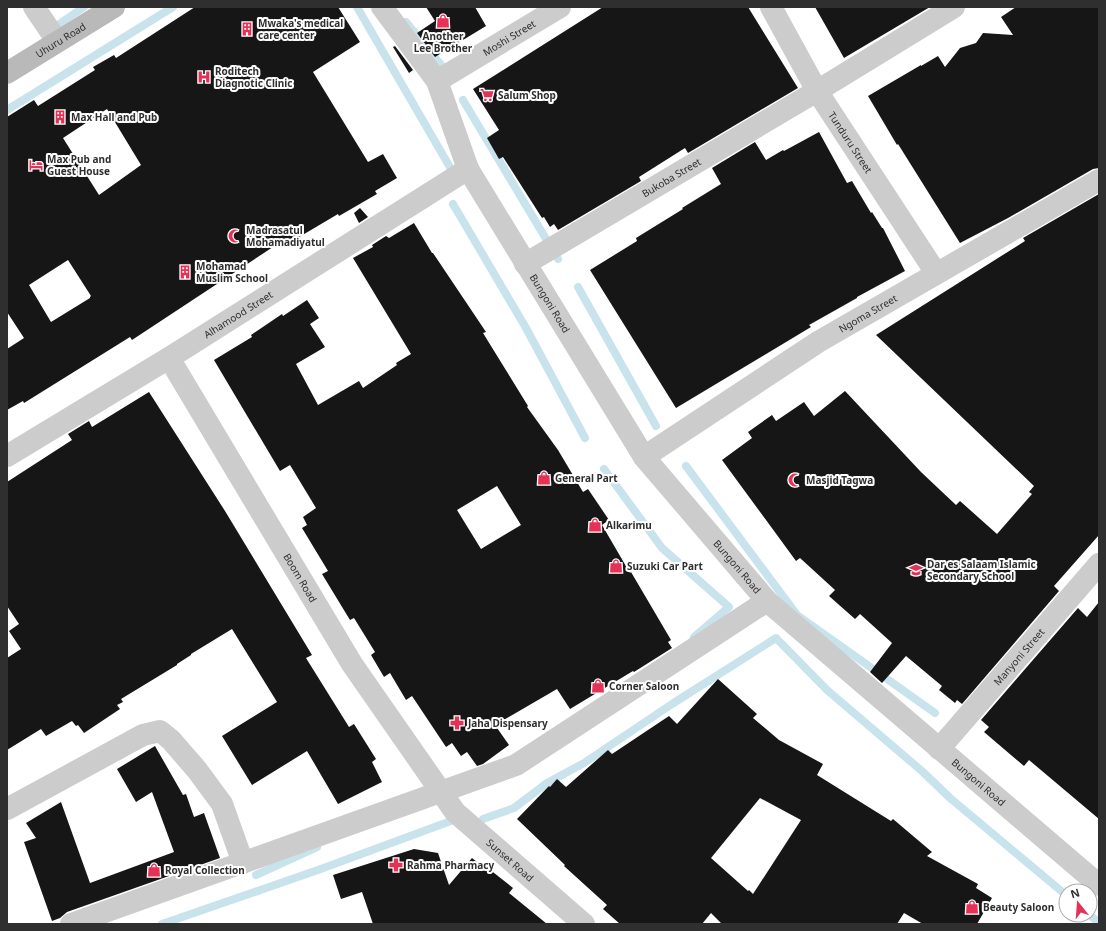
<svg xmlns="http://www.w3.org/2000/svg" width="1106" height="931" font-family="'Noto Sans',sans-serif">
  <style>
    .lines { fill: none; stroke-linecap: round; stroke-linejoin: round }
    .stream { stroke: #c8e3ec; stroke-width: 8 }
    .building { fill: #161616; fill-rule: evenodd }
    .minor { stroke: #ccc; stroke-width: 22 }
    .secondary { stroke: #b9b9b9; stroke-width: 22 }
    .labels { text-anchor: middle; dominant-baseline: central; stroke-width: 4; stroke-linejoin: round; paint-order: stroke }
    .poi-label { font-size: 10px; font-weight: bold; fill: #2f2f2f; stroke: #fff; text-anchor: start }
    .street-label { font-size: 10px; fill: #2f2f2f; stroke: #fff }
  </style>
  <rect width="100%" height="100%" fill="#fff"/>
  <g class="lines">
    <path class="stream" d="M 357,7 L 451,169
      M 406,22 L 446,71
      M 51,27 L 52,29 L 84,7
      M 463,100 L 558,259
      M 7,110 L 173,7
      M 453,204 L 526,328 L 585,438
      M 578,287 L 656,426
      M 686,466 L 797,615 L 935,713
      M 604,469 L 662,548 L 729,607 L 694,637
      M 483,819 L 514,808 L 547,783 L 584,763 L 672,704 L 776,638 L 827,690 L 923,772 L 950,798 L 1066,895
      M 256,875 L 317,847
      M 1090,915 L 1099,923
      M 162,924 L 318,870 L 459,818"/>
  </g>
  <path class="building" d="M 195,7 L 338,7 L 360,42 L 313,72 L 368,162 L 383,154 L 397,178 L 375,191 L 377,194 L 339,216 L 338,214 L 289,243 L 288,242 L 281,246 L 279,243 L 132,340 L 130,337 L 24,403 L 23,401 L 7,410 L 7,349 L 24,338 L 7,312 L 7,117 L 34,100 L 38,106 L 95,70 L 93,67 L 114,55 L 116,58 ZM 107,109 L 141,165 L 99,195 L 63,138 ZM 68,260 L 91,296 L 90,297 L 90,298 L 51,322 L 29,285 Z
    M 426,7 L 475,7 L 486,26 L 435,57 L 417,33 L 435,21 Z
    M 603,7 L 748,7 L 798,88 L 688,153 L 685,148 L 639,177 L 641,181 L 558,230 L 554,224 L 550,227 L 544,217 L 542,218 L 503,157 L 499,159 L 487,138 L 499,130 L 473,89 Z
    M 815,7 L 930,7 L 844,58 Z
    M 1016,7 L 1099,7 L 1099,168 L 1093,169 L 1008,218 L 960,243 L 898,144 L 897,145 L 868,96 L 921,65 L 921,66 L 938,56 L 945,67 L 960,48 L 976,43 L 983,33 L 1013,35 L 1001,17 Z
    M 395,46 L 413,70 L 409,73 L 393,47 Z
    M 819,132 L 847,183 L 852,181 L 871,213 L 872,212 L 882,228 L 883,228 L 905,271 L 857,297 L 857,298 L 809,325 L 811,327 L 676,408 L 590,270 L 637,241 L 636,238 L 683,209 L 682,208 L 721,184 L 712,168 L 755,142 L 766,160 L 783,150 L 784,151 Z
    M 1099,194 L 1099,535 L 1054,586 L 1059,591 L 962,704 L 957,700 L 955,703 L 939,690 L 942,686 L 906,656 L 882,683 L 870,672 L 892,643 L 860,614 L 855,619 L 829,596 L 835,590 L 800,558 L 796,561 L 722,460 L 752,438 L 748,432 L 772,415 L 776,421 L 804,402 L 814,416 L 845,391 L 921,472 L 956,505 L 960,501 L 997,534 L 1032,494 L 1029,492 L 1034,486 L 876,335 L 1025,241 L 1023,238 Z
    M 360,208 L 368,217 L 359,223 L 354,213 Z
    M 414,223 L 432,253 L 433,253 L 486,332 L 483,333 L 528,406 L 527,407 L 558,450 L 583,492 L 588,489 L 609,520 L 602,525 L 630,573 L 631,572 L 671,640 L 668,642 L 672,648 L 634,672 L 633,671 L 570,709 L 557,689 L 495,725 L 509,745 L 483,764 L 477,766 L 467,752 L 461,756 L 452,743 L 446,747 L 412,696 L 406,700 L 390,673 L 384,677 L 371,655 L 375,652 L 354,618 L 350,620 L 322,574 L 328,571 L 302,528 L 307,525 L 303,517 L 316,508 L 290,465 L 280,471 L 214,360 L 252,337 L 251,335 L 282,314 L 283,316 L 307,300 L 319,318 L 310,324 L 325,347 L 296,364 L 318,405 L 359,381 L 363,388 L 397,365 L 396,363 L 411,354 L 353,258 L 373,247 L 372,245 L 386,236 L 389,238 ZM 497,486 L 521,525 L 481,549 L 457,510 Z
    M 149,392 L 225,511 L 312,655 L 306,658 L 349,727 L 354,724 L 376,759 L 372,762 L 382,782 L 338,804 L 307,751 L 252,785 L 222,736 L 277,702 L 232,629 L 191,654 L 191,655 L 177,664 L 177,665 L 121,699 L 123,702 L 117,705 L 120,709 L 84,733 L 78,725 L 76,726 L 72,721 L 46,736 L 41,729 L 7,750 L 7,658 L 21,649 L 9,631 L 19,624 L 7,606 L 7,482 L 72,440 L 68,434 L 89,421 L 92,427 Z
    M 1099,602 L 1099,819 L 1029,760 L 1024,766 L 984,732 L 989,727 L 981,720 L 1078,608 L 1087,617 Z
    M 718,679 L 757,714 L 753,718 L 779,740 L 823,764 L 817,775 L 891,821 L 893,819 L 932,852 L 927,856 L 978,884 L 976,888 L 992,898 L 977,924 L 923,924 L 904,913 L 897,924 L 722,924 L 711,913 L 702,924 L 620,924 L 603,909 L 607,905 L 564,866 L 565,865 L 517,819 L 549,786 L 550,787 L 557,779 L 566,787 L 608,750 L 612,754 L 669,716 L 677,724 ZM 760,798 L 801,820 L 753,894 L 749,890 L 748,891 L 711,858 Z
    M 155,746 L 183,795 L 186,794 L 194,817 L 204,813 L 220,858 L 67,912 L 60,918 L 52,921 L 24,842 L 36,838 L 26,823 L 61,802 L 90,883 L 174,852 L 152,792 L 136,802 L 117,769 Z
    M 414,849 L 438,853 L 449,885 L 472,858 L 483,867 L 484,865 L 513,888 L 509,893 L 547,924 L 373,924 L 362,892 L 341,899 L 333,875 Z"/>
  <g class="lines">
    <g class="minor">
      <path d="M 34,7 L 57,41"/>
      <path id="s1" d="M 382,7 L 437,81 L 468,169 L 644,457 L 767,601 L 1099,885"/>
      <path id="s2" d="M 771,7 L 817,91 L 936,273"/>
      <path id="s3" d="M 437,81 L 560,7"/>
      <path id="s4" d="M 525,264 L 817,91 L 954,7"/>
      <path id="s5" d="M 169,358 L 352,664 L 455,812 L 584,924"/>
      <path id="s6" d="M 7,456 L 169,358 L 468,169"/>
      <path id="s7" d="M 644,457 L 818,342 L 1099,180"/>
      <path id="s8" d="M 939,749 L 1099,564"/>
      <path d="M 7,809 L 143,735 L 160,731 L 171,740 L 197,770 L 222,804 L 243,863"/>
      <path d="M 71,924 L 516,765 L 767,601"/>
    </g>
    <path class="secondary" id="s9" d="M 7,73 L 114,7"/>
  </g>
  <defs>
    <g id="shop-bare" transform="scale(1.08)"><path d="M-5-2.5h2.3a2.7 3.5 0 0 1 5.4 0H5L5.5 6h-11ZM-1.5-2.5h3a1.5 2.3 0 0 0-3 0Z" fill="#e53156" stroke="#fff" stroke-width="2.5" paint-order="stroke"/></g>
    <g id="building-bare" transform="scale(1.08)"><path d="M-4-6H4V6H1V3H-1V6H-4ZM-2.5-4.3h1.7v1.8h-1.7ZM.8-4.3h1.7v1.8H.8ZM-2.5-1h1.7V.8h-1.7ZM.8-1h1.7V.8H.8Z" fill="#e53156" stroke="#fff" stroke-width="2.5" paint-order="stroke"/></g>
    <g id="hospital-bare" transform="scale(1.08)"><path d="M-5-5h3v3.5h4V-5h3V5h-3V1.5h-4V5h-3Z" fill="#e53156" stroke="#fff" stroke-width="2.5" paint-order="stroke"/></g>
    <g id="supermarket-bare" transform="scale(1.08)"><path d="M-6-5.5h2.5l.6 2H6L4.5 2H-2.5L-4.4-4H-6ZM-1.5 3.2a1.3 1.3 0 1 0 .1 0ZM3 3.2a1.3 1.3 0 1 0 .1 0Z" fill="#e53156" stroke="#fff" stroke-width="2.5" paint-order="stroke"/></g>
    <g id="hotel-bare" transform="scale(1.08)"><path d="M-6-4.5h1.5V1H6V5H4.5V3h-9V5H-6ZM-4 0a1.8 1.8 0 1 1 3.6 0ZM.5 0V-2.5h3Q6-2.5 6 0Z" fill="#e53156" stroke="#fff" stroke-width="2.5" paint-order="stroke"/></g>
    <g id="mosque-bare" transform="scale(1.08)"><path d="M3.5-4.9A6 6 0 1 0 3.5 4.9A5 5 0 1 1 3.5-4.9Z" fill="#e53156" stroke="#fff" stroke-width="2.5" paint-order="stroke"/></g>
    <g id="school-bare" transform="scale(1.08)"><path d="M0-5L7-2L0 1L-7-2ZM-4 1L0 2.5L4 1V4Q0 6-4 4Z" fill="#e53156" stroke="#fff" stroke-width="2.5" paint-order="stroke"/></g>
    <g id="pharmacy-bare" transform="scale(1.08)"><path d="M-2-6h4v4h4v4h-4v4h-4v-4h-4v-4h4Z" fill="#e53156" stroke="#fff" stroke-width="2.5" paint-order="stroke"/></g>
  </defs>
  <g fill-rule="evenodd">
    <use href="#shop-bare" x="443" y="21"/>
    <use href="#building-bare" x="247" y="29"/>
    <use href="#hospital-bare" x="204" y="77"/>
    <use href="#supermarket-bare" x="487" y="95"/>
    <use href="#building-bare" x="60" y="117"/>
    <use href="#hotel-bare" x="36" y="165"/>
    <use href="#mosque-bare" x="235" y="236"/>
    <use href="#building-bare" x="185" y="272"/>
    <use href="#shop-bare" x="544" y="478"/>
    <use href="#mosque-bare" x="795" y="480"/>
    <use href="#shop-bare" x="595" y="525"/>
    <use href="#shop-bare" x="616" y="566"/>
    <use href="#school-bare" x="916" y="570"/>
    <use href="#shop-bare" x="598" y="686"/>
    <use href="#pharmacy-bare" x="457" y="723"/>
    <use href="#pharmacy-bare" x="396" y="865"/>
    <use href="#shop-bare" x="154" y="870"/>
    <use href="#shop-bare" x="972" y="907"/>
  </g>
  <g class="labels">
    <g class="poi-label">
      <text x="258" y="23">Mwaka's medical<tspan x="258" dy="12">care center</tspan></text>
      <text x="443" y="36" text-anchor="middle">Another<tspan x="443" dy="12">Lee Brother</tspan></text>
      <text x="215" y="71">Roditech<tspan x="215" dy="12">Diagnotic Clinic</tspan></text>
      <text x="498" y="95">Salum Shop</text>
      <text x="71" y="117">Max Hall and Pub</text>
      <text x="47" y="159">Max Pub and<tspan x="47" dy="12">Guest House</tspan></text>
      <text x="246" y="230">Madrasatul<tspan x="246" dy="12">Mohamadiyatul</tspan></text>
      <text x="196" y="266">Mohamad<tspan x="196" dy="12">Muslim School</tspan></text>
      <text x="555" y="478">General Part</text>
      <text x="806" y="480">Masjid Tagwa</text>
      <text x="606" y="525">Alkarimu</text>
      <text x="927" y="564">Dar es Salaam Islamic<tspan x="927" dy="12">Secondary School</tspan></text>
      <text x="627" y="566">Suzuki Car Part</text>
      <text x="609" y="686">Corner Saloon</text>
      <text x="468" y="723">Jaha Dispensary</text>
      <text x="407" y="865">Rahma Pharmacy</text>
      <text x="165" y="870">Royal Collection</text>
      <text x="983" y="907">Beauty Saloon</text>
    </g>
    <g class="street-label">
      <text stroke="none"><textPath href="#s3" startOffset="84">Moshi Street</textPath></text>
      <text stroke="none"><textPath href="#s9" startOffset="63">Uhuru Road</textPath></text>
      <text stroke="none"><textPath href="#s2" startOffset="157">Tunduru Street</textPath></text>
      <text stroke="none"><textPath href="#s4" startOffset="170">Bukoba Street</textPath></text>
      <text stroke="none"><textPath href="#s1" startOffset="343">Bungoni Road</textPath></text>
      <text stroke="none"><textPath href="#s7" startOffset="266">Ngoma Street</textPath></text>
      <text stroke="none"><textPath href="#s6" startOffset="271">Alhamood Street</textPath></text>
      <text stroke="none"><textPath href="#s1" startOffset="667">Bungoni Road</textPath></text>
      <text stroke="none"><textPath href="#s5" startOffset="256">Boom Road</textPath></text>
      <text stroke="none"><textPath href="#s8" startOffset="122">Manyoni Street</textPath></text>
      <text stroke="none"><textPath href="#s1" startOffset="991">Bungoni Road</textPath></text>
      <text stroke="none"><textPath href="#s5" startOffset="610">Sunset Road</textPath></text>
    </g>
  </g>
  <rect width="1106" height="931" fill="none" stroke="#2f2f2f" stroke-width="16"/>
  <g transform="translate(1078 903) rotate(343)"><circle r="19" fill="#ffffff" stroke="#acacac"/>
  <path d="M0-3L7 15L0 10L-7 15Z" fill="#e53156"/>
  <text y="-6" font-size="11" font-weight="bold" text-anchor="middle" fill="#2f2f2f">N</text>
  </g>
</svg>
